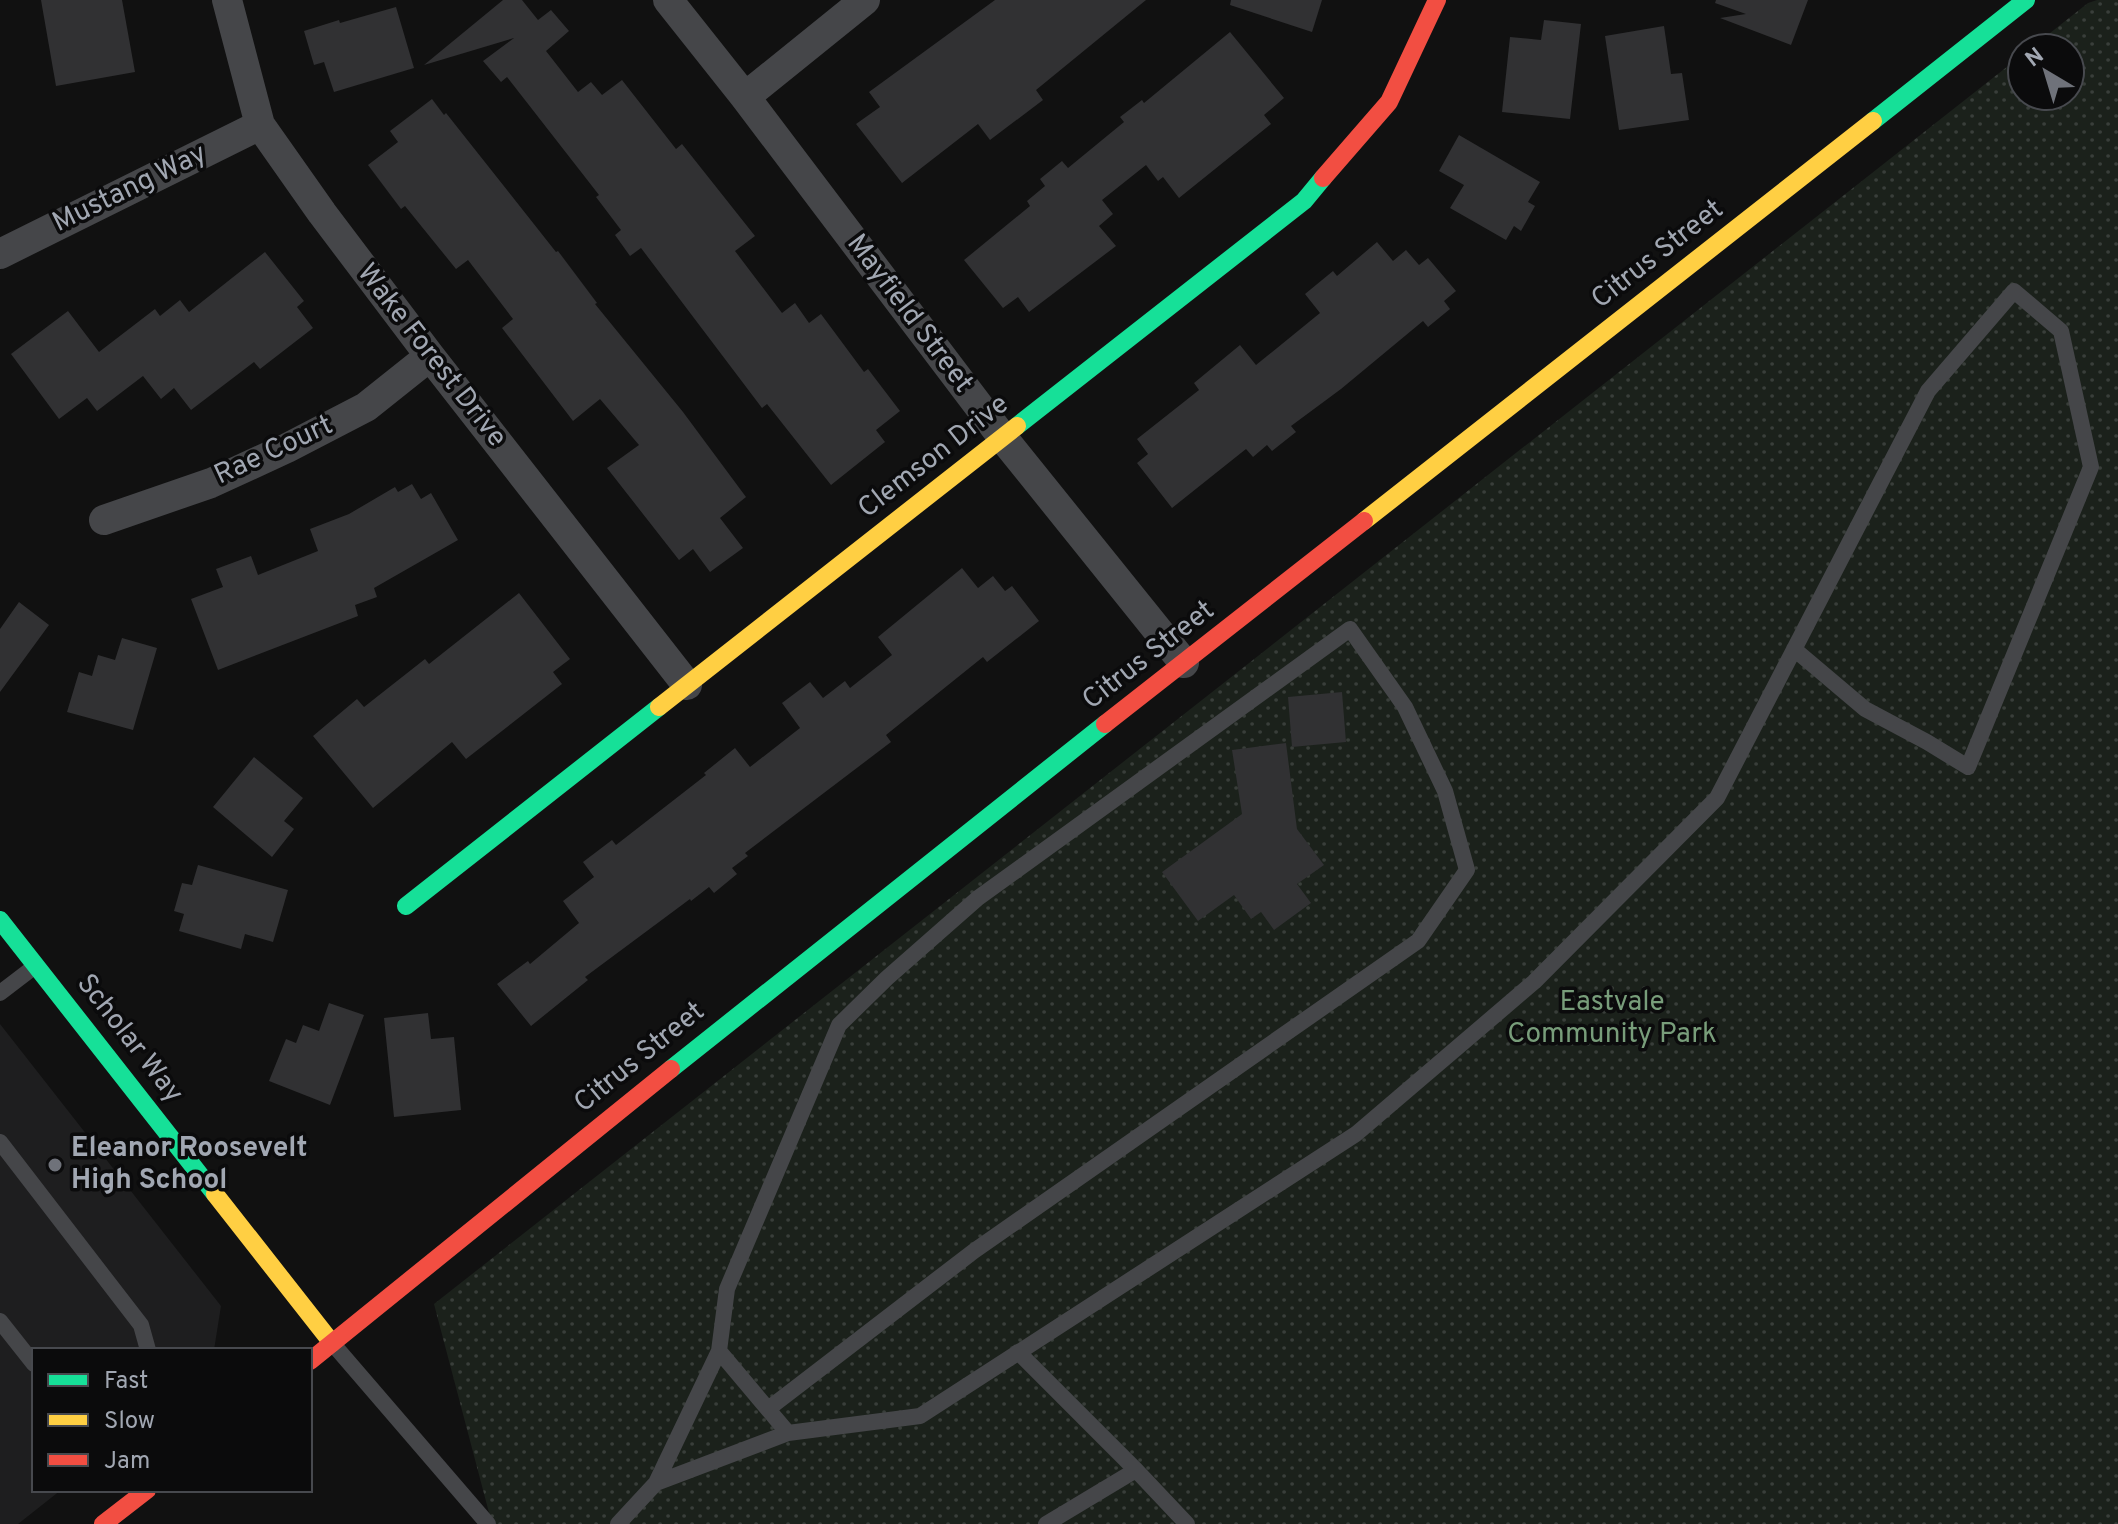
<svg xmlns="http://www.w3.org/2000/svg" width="2118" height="1524" font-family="Overpass,sans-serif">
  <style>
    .built { fill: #1e1e1f }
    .park { fill: url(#park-dots) }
    .building { fill: #313133 }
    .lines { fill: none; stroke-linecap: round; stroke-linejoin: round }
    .lane { stroke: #454649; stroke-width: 16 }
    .street { stroke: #454649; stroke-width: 30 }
    .fast { stroke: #16e098; stroke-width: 18 }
    .slow { stroke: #ffcf43; stroke-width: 18 }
    .jam { stroke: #f24e42; stroke-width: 18 }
    .poi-dot { fill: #6f727a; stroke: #0b0b0c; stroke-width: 3 }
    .labels { text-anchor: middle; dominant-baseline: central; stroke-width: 7; stroke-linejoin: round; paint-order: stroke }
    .street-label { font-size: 28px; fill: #a1a7b2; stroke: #0b0b0c }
    .park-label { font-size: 28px; fill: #789d7a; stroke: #0b0b0c }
    .poi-label { font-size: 28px; font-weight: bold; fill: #a1a7b2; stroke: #0b0b0c; text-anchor: start }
  </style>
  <defs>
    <pattern id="park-dots" width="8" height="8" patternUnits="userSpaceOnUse" patternTransform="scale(2)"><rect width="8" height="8" fill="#1b211b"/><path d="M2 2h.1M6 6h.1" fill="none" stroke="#393e3a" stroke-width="1.8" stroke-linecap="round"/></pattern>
  </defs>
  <rect width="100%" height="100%" fill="#111"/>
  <path class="built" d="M 0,1024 L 221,1306 L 214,1350 L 34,1350 L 34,1490 L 61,1490 L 18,1524 L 0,1524 Z"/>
  <path class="park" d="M 2097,0 L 2118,0 L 2118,1524 L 492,1524 L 434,1304 L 2022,55 L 2022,96 L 2070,96 L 2070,48 L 2031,48 L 2088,3 Z"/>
  <path class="building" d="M 41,0 L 122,0 L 135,72 L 56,86 Z
    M 503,0 L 522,0 L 538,20 L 551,10 L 569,31 L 546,51 L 578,92 L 591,82 L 602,95 L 622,80 L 676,149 L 682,144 L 755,236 L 735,251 L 782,313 L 795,303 L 809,323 L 821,314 L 864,372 L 868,369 L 900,411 L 876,430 L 885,442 L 831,485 L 767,404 L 762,408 L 641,248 L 630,256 L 615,235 L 621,230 L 596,197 L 599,195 L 507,77 L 501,82 L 483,61 L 514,38 L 424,65 Z
    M 995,0 L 1146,0 L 1036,90 L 1043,100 L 990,140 L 978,124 L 902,183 L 856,124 L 880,107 L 869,92 Z
    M 1231,0 L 1322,0 L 1312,32 L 1230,5 Z
    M 1716,0 L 1808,0 L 1791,45 L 1720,18 L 1746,14 L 1715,3 Z
    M 396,7 L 414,68 L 334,92 L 324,62 L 314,65 L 304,31 L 339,20 L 340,23 Z
    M 1544,20 L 1581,24 L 1570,119 L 1502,112 L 1510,37 L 1541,40 Z
    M 1664,26 L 1671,74 L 1682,73 L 1689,120 L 1619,130 L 1605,36 Z
    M 1230,32 L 1284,98 L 1264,115 L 1271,124 L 1179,198 L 1163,177 L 1158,181 L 1146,165 L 1102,200 L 1113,214 L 1099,226 L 1116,246 L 1029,312 L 1018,297 L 1003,308 L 964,260 L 1030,206 L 1027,201 L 1045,186 L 1040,179 L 1062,161 L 1068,168 L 1124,122 L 1120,117 L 1142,100 L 1144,103 Z
    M 432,99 L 444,115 L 446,113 L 556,252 L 558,251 L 597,303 L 595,304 L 683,412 L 746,497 L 720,518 L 743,548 L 710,572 L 693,549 L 679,560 L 607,468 L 639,445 L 600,399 L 573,421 L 502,328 L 513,319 L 468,260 L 456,269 L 405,206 L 401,209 L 368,165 L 398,142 L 390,131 Z
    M 1459,135 L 1540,182 L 1528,202 L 1535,206 L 1521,231 L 1514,226 L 1506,240 L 1450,208 L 1464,185 L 1439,171 Z
    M 1377,242 L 1393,261 L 1406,250 L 1419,265 L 1428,258 L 1456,291 L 1444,301 L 1450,309 L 1428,327 L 1423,321 L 1341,389 L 1291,426 L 1296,432 L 1272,451 L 1267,445 L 1253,457 L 1246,449 L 1172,508 L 1137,463 L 1148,454 L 1137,439 L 1199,390 L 1194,383 L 1240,345 L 1256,365 L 1320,313 L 1305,294 L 1333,271 L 1337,276 Z
    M 265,252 L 304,301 L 297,307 L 313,328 L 260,369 L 254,362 L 191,410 L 174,388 L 161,399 L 143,376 L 97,411 L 87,398 L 59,419 L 11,354 L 68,311 L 99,352 L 155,309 L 160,316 L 180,300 L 189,312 Z
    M 412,484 L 421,499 L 431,493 L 458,540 L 374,588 L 377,597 L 355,605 L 358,616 L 218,670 L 191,599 L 223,587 L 216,569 L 251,556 L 258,575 L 318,551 L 310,529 L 349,514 L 395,487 L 398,492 Z
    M 962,568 L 978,588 L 993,576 L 1005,591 L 1012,586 L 1039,621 L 987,662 L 983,657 L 886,735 L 891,742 L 745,853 L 748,856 L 732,868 L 737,874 L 714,893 L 709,887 L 691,901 L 690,899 L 585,977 L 588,980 L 531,1026 L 497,984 L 528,961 L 530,964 L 579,923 L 563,901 L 594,877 L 583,862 L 612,840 L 616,845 L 706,775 L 704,773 L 735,748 L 750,767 L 800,728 L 782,703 L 810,682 L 823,698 L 845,681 L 850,688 L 892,655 L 878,637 Z
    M 519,593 L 570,659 L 553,672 L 562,684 L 466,759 L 452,742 L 373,808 L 313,736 L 357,699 L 364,707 L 425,659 L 429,664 Z
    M 19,602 L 49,625 L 0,692 L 0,629 Z
    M 122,638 L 157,648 L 133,730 L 67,712 L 79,672 L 92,676 L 98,655 L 115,660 Z
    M 1342,692 L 1346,742 L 1292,747 L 1288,697 Z
    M 1286,743 L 1297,829 L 1324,865 L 1297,884 L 1311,903 L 1274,930 L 1261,912 L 1251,919 L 1234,895 L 1198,921 L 1162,872 L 1242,814 L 1232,750 Z
    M 254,757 L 303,798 L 284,821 L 294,829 L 272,857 L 213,807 Z
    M 198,865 L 288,890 L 273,942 L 245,934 L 241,949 L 179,931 L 184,914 L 174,911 L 182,883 L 192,885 Z
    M 329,1003 L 364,1015 L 330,1105 L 269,1081 L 286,1039 L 296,1043 L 303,1025 L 319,1031 Z
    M 428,1013 L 431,1039 L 454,1037 L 461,1110 L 394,1117 L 384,1018 Z"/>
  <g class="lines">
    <path class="lane" d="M 0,993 L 34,967
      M 0,1142 L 141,1325 L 148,1350
      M 0,1321 L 34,1364
      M 333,1344 L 488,1524
      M 719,1351 L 788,1433
      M 1018,1352 L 1136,1470 L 1187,1524
      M 656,1483 L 788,1433 L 920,1416 L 1356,1134 L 1534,982 L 1717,798 L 1928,391 L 2014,291 L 2061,331 L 2091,467 L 1968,767 L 1927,742 L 1865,709 L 1794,649
      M 618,1524 L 656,1483 L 719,1351 L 727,1289 L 839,1025 L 887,978 L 978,898 L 1350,629 L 1405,707 L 1445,791 L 1467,870 L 1418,941 L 974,1251 L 768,1409
      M 1046,1524 L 1136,1470"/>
    <path class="street" d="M 227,0 L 260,125 L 322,213 L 430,356 L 687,685
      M 668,0 L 745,97 L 1003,438 L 1184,663
      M 745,97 L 865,0
      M 0,254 L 260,125
      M 104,520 L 211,483 L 287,448 L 366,407 L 430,356"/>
    <path class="fast" d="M 1873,121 L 2026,0
      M 1017,426 L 1304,201 L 1323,178
      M 406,906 L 659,707
      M 0,920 L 215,1194
      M 671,1069 L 1105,724"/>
    <path class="slow" d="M 1364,521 L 1873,121
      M 659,707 L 1017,426
      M 215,1194 L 332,1343"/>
    <path class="jam" d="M 1323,178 L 1389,102 L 1437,0
      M 1105,724 L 1364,521
      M 310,1361 L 671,1069
      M 103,1524 L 147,1490"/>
  </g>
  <circle class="poi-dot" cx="55" cy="1165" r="8"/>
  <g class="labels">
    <g class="street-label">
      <text transform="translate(130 189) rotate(-26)">Mustang Way</text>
      <text transform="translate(1658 255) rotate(-38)">Citrus Street</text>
      <text transform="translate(909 314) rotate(53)">Mayfield Street</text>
      <text transform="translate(431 356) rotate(52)">Wake Forest Drive</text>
      <text transform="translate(274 451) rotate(-25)">Rae Court</text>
      <text transform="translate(934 457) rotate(-38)">Clemson Drive</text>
      <text transform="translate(1149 656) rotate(-38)">Citrus Street</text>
      <text transform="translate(129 1039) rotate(52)">Scholar Way</text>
      <text transform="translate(640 1058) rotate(-39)">Citrus Street</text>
    </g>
    <g class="park-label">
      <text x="1612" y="1003">Eastvale<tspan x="1612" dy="32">Community Park</tspan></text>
    </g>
    <g class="poi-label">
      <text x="71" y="1149">Eleanor Roosevelt<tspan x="71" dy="32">High School</tspan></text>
    </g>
  </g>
  <rect x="32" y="1348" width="280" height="144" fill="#0b0b0c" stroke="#47494e" stroke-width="2"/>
  <rect x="48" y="1374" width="40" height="12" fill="#16e098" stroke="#47494e" stroke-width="2"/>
  <text x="104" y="1388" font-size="24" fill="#a1a7b2">Fast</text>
  <rect x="48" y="1414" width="40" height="12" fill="#ffcf43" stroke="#47494e" stroke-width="2"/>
  <text x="104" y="1428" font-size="24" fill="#a1a7b2">Slow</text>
  <rect x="48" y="1454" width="40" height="12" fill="#f24e42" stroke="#47494e" stroke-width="2"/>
  <text x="104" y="1468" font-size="24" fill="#a1a7b2">Jam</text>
  <g transform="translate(2046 72) rotate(322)"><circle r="38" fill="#0b0b0c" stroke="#47494e" stroke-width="2"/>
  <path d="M0-6L14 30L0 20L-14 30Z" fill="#6f727a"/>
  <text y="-12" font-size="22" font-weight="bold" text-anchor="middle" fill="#a1a7b2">N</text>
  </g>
</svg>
